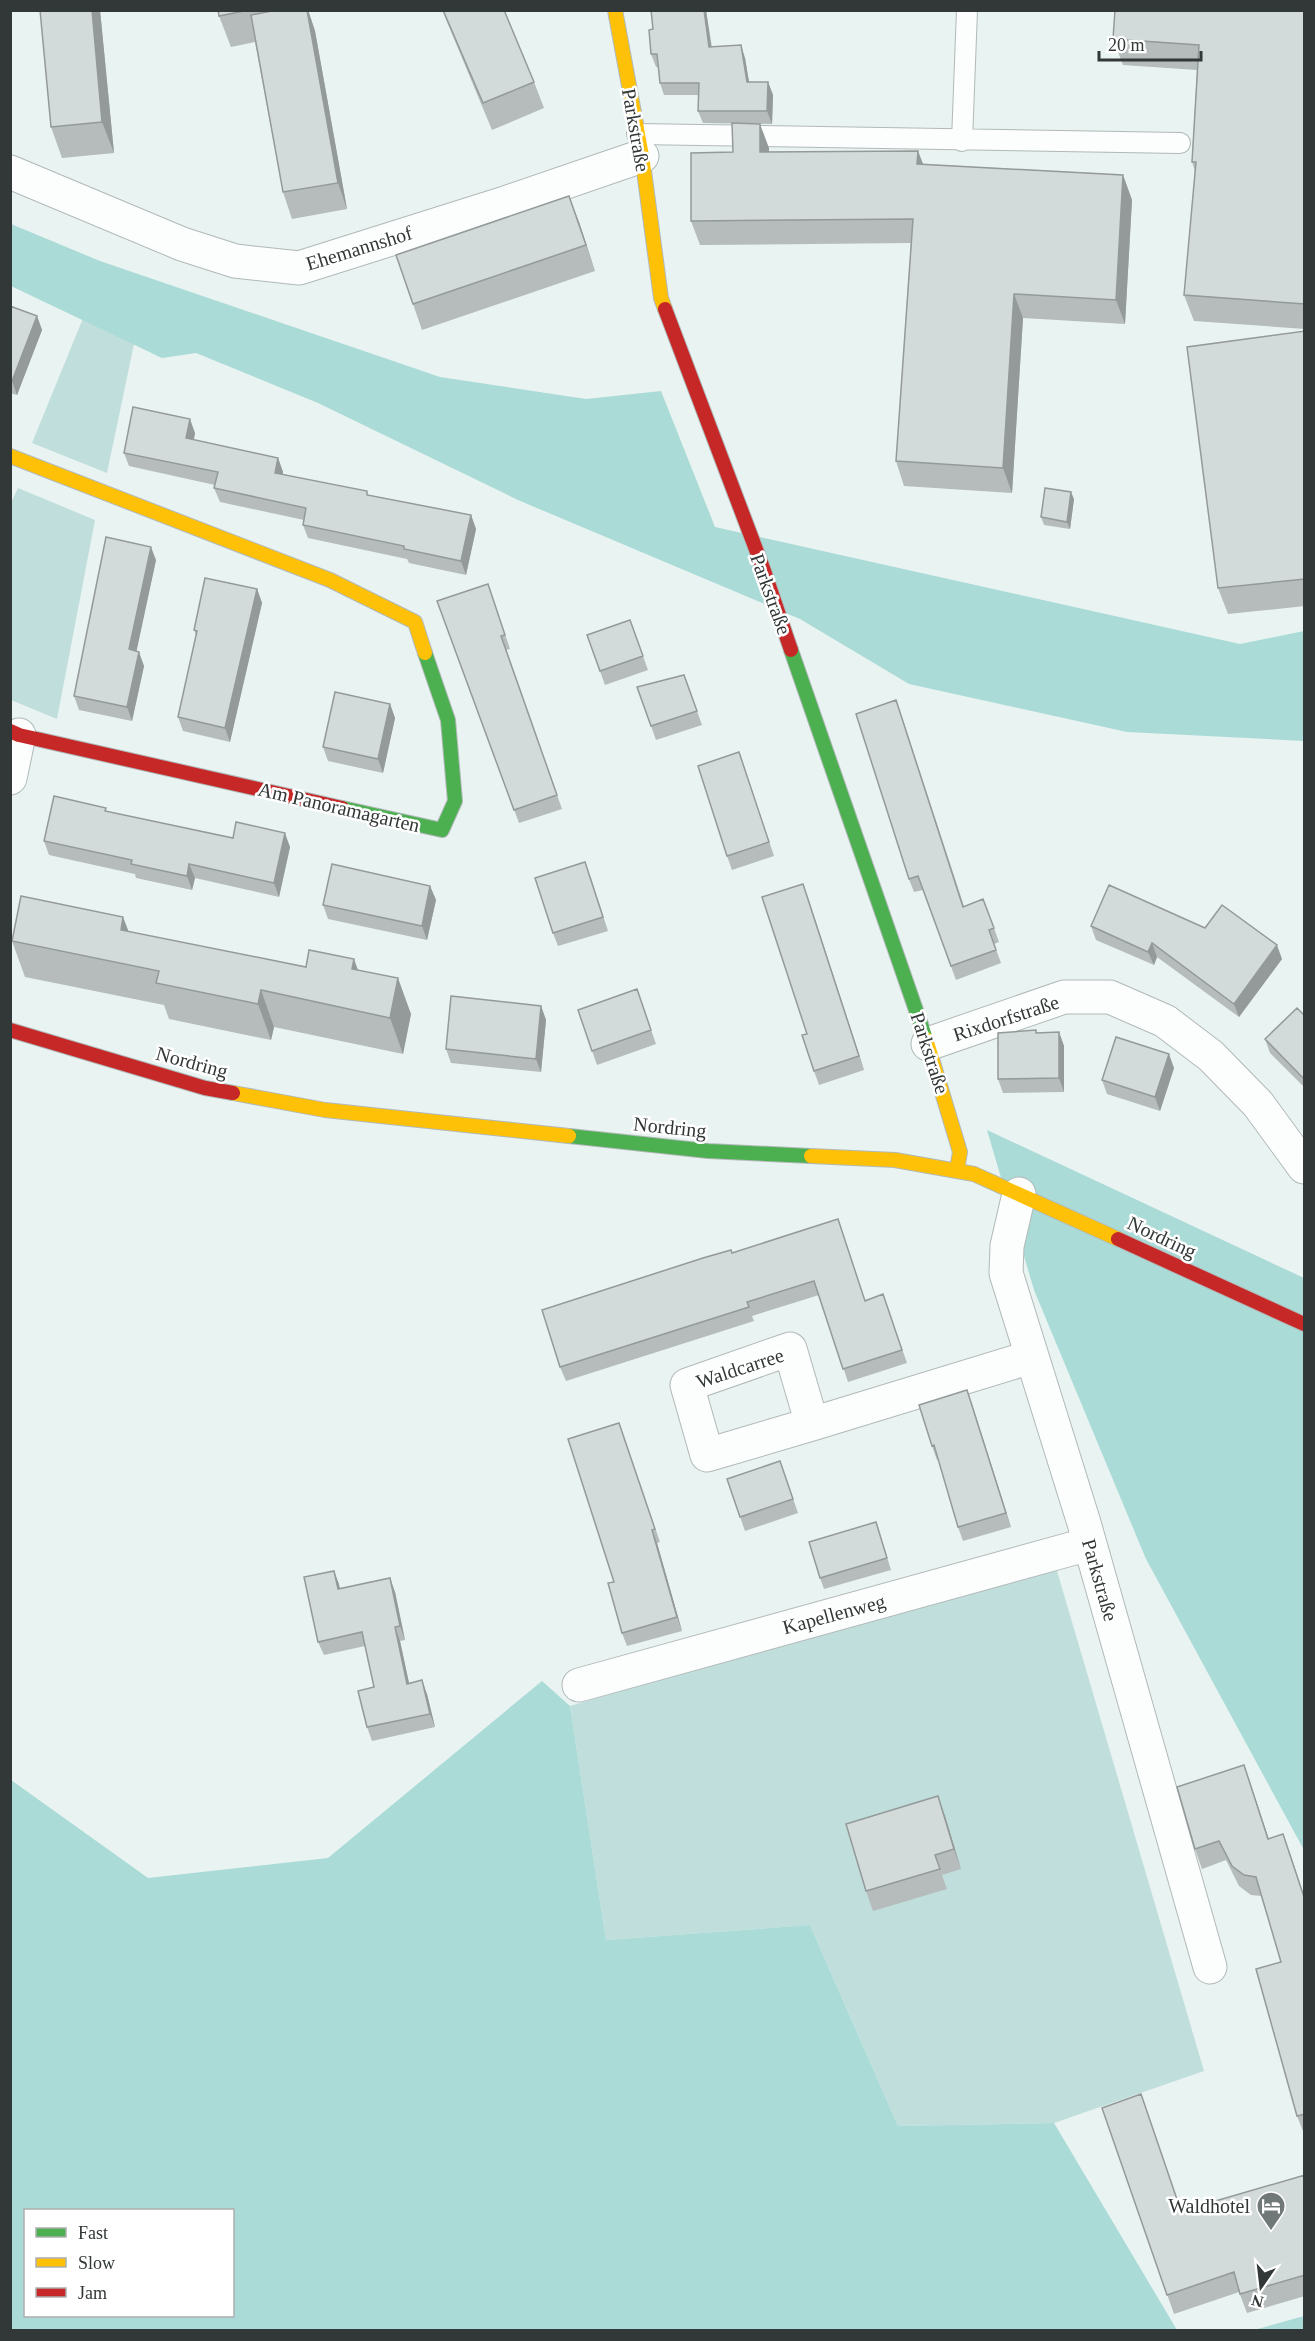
<svg xmlns="http://www.w3.org/2000/svg" width="1315" height="2341" font-family="'Times New Roman',serif">
  <style>
    .green { fill: #c0dfdc }
    .forest { fill: #abdbd7; fill-rule: evenodd }
    .lines { fill: none; stroke-linecap: round; stroke-linejoin: round }
    .lane-casing { stroke: #b1b9b8; stroke-width: 22 }
    .street-casing { stroke: #b1b9b8; stroke-width: 35 }
    .fast-casing { stroke: #b1b9b8; stroke-width: 16 }
    .slow-casing { stroke: #b1b9b8; stroke-width: 16 }
    .jam-casing { stroke: #b1b9b8; stroke-width: 16 }
    .lane { stroke: #fcfdfd; stroke-width: 20 }
    .street { stroke: #fcfdfd; stroke-width: 33 }
    .fast { stroke: #4caf50; stroke-width: 14 }
    .slow { stroke: #ffc107; stroke-width: 14 }
    .jam { stroke: #c62828; stroke-width: 14 }
    .wall { fill: #b5bcbb }
    .shaded-wall { fill: #949999 }
    .building { fill: #d3dbda; stroke: #949999; stroke-width: 1.5 }
    .labels { text-anchor: middle; dominant-baseline: central; stroke-width: 5; stroke-linejoin: round; paint-order: stroke }
    .street-label { font-size: 20px; fill: #313837; stroke: #fff }
    .poi-label { font-size: 20px; fill: #313837; stroke: #fff; text-anchor: end }
  </style>
  <rect width="100%" height="100%" fill="#e8f3f2"/>
  <path class="green" d="M 86,311 L 162,358 L 134,344 L 107,473 L 32,443 Z
    M 18,488 L 95,520 L 57,719 L 11,700 L 10,505 Z
    M 1055,1564 L 1204,2071 L 1054,2123 L 898,2126 L 810,1925 L 606,1940 L 570,1706 Z"/>
  <path class="forest" d="M 11,224 L 100,261 L 440,377 L 586,399 L 661,391 L 715,527 L 1240,644 L 1304,631 L 1304,741 L 1127,732 L 909,684 L 800,619 L 518,500 L 318,403 L 196,353 L 162,358 L 11,286 Z
    M 987,1130 L 1304,1278 L 1304,1850 L 1146,1559 L 1034,1290 Z
    M 542,1681 L 570,1706 L 606,1940 L 810,1925 L 898,2126 L 1054,2123 L 1177,2330 L 11,2330 L 11,1780 L 148,1878 L 328,1858 ZM 26,2210 L 232,2210 L 232,2316 L 26,2316 Z
    M 1304,2316 L 1304,2330 L 1254,2330 Z"/>
  <g class="lines">
    <g class="lane-casing">
      <path id="lane" d="M 637,134 L 1180,143
        M 962,141 L 967,10"/>
    </g>
    <g class="street-casing">
      <path id="street" d="M 10,172 L 182,244 L 235,261 L 299,268 L 502,204 L 642,156
        M 10,778 L 19,735
        M 928,1044 L 1064,997 L 1110,997 L 1165,1021 L 1211,1056 L 1258,1104 L 1304,1167
        M 1019,1194 L 1007,1246 L 1006,1273 L 1084,1523 L 1210,1967
        M 812,1424 L 707,1455 L 687,1385 L 790,1349 L 812,1424 L 1031,1357
        M 579,1685 L 1089,1544"/>
    </g>
    <g class="fast-casing">
      <path id="fast" d="M 791,650 L 926,1039
        M 342,808 L 442,830 L 455,801 L 448,720 L 425,653
        M 569,1136 L 708,1151 L 811,1156"/>
    </g>
    <g class="slow-casing">
      <path id="slow" d="M 615,10 L 642,156 L 661,298 L 665,309
        M 10,456 L 330,580 L 415,622 L 425,653
        M 926,1039 L 960,1152 L 957,1170
        M 233,1093 L 325,1110 L 569,1136
        M 811,1156 L 895,1160 L 974,1174 L 1118,1239"/>
    </g>
    <g class="jam-casing">
      <path id="jam" d="M 665,309 L 763,568 L 791,650
        M 10,731 L 19,735 L 342,808
        M 10,1030 L 205,1088 L 233,1093
        M 1118,1239 L 1304,1324"/>
    </g>
    <use href="#lane" class="lane"/>
    <use href="#street" class="street"/>
    <use href="#fast" class="fast"/>
    <use href="#slow" class="slow"/>
    <use href="#jam" class="jam"/>
  </g>
  <path class="wall" d="M 40,10 L 100,10 L 114,153 L 62,158 L 51,127 Z
    M 218,10 L 308,10 L 315,31 L 347,209 L 292,219 L 283,192 L 255,42 L 231,47 L 219,16 Z
    M 442,10 L 504,10 L 534,82 L 544,108 L 492,130 Z
    M 651,10 L 706,10 L 712,47 L 745,58 L 749,82 L 768,82 L 773,95 L 772,124 L 703,123 L 698,111 L 699,95 L 664,95 L 660,83 L 658,67 L 656,67 L 651,54 L 653,29 Z
    M 1305,10 L 1305,329 L 1194,321 L 1184,295 L 1195,171 L 1192,162 L 1197,70 L 1123,65 L 1113,39 Z
    M 769,148 L 769,152 L 918,151 L 923,164 L 1123,175 L 1132,200 L 1125,324 L 1023,318 L 1012,493 L 904,486 L 896,461 L 911,243 L 700,245 L 691,221 L 733,152 Z
    M 579,222 L 595,271 L 422,330 L 413,304 Z
    M 10,306 L 37,316 L 42,330 L 17,395 L 10,393 Z
    M 1305,331 L 1305,606 L 1228,614 L 1218,588 Z
    M 195,433 L 194,440 L 278,458 L 283,472 L 283,474 L 369,495 L 471,515 L 476,529 L 466,575 L 409,563 L 407,559 L 308,538 L 303,525 L 304,520 L 220,502 L 214,488 L 215,485 L 129,466 L 124,453 Z
    M 1074,499 L 1070,529 L 1044,525 L 1041,517 Z
    M 156,560 L 136,651 L 144,666 L 132,721 L 79,710 L 74,696 Z
    M 488,584 L 510,649 L 506,650 L 562,809 L 519,823 L 437,601 Z
    M 257,589 L 262,603 L 230,742 L 183,731 L 178,717 L 196,635 L 194,630 Z
    M 630,620 L 648,670 L 605,685 L 587,635 Z
    M 684,675 L 702,725 L 656,740 L 637,687 Z
    M 390,704 L 395,718 L 383,773 L 328,761 L 323,747 Z
    M 901,714 L 964,906 L 994,928 L 999,942 L 994,944 L 1001,963 L 956,980 L 923,890 L 914,892 L 909,879 Z
    M 739,752 L 774,856 L 732,870 L 727,856 Z
    M 107,812 L 233,838 L 290,847 L 279,897 L 195,878 L 192,890 L 136,878 L 135,874 L 49,855 L 44,841 Z
    M 590,875 L 608,931 L 558,946 L 553,933 Z
    M 430,886 L 436,900 L 427,940 L 328,919 L 323,905 Z
    M 808,898 L 864,1070 L 819,1085 L 814,1071 L 807,1034 Z
    M 1091,926 L 1205,928 L 1282,959 L 1239,1017 L 1157,957 L 1154,965 L 1096,940 Z
    M 129,932 L 306,967 L 358,970 L 411,1014 L 403,1054 L 274,1027 L 271,1040 L 169,1019 L 164,1005 L 25,977 L 12,941 Z
    M 637,989 L 656,1044 L 597,1065 L 578,1010 Z
    M 541,1006 L 546,1020 L 541,1072 L 451,1063 L 446,1049 Z
    M 1305,1016 L 1305,1088 L 1270,1053 L 1265,1039 Z
    M 1036,1030 L 1037,1033 L 1059,1032 L 1064,1046 L 1064,1092 L 1003,1093 L 998,1079 Z
    M 1174,1068 L 1160,1111 L 1107,1094 L 1102,1080 Z
    M 838,1219 L 865,1300 L 883,1294 L 907,1363 L 848,1382 L 819,1295 L 752,1316 L 754,1321 L 566,1381 L 560,1367 L 732,1253 Z
    M 967,1390 L 1011,1527 L 963,1541 L 958,1527 L 938,1459 L 937,1460 L 932,1446 Z
    M 624,1437 L 660,1542 L 657,1543 L 682,1631 L 627,1646 L 622,1633 L 614,1582 Z
    M 780,1461 L 798,1513 L 745,1531 L 727,1479 Z
    M 876,1522 L 891,1570 L 824,1589 L 820,1578 Z
    M 334,1571 L 340,1589 L 395,1592 L 405,1640 L 400,1641 L 409,1683 L 427,1694 L 435,1727 L 372,1741 L 367,1727 L 374,1687 L 365,1646 L 324,1655 L 318,1642 Z
    M 1244,1765 L 1269,1839 L 1290,1853 L 1305,1898 L 1305,2136 L 1297,2116 L 1281,1962 L 1261,1896 L 1251,1895 L 1239,1886 L 1226,1860 L 1202,1869 L 1195,1849 Z
    M 945,1816 L 961,1869 L 942,1875 L 947,1889 L 873,1911 L 866,1891 Z
    M 1102,2108 L 1182,2211 L 1305,2175 L 1305,2296 L 1247,2313 L 1239,2292 L 1174,2314 Z"/>
  <path class="shaded-wall" d="M 92,10 L 100,10 L 114,153 L 102,122 Z
    M 307,10 L 308,10 L 315,31 L 347,209 L 338,183 Z
    M 704,10 L 706,10 L 713,60 L 709,47 Z
    M 741,45 L 745,58 L 751,94 L 747,82 Z
    M 768,82 L 773,95 L 772,124 L 767,111 Z
    M 760,124 L 769,148 L 769,177 L 760,152 Z
    M 918,151 L 927,175 L 917,164 Z
    M 1123,175 L 1132,200 L 1125,324 L 1116,300 Z
    M 569,196 L 579,222 L 595,271 L 586,245 Z
    M 1014,294 L 1023,318 L 1012,493 L 1003,468 Z
    M 37,316 L 42,330 L 17,395 L 12,381 Z
    M 190,419 L 195,433 L 191,452 L 186,438 Z
    M 278,458 L 283,472 L 280,486 L 275,473 Z
    M 1071,492 L 1074,499 L 1070,529 L 1067,522 Z
    M 471,515 L 476,529 L 466,575 L 461,561 Z
    M 151,547 L 156,560 L 134,663 L 129,649 Z
    M 257,589 L 262,603 L 230,742 L 225,728 Z
    M 139,652 L 144,666 L 132,721 L 127,707 Z
    M 390,704 L 395,718 L 383,773 L 378,759 Z
    M 285,833 L 290,847 L 279,897 L 274,883 Z
    M 189,864 L 195,878 L 192,890 L 187,876 Z
    M 803,884 L 808,898 L 864,1070 L 859,1056 Z
    M 430,886 L 436,900 L 427,940 L 422,926 Z
    M 123,917 L 137,953 L 134,966 L 121,930 Z
    M 1152,943 L 1157,957 L 1154,965 L 1148,952 Z
    M 1277,945 L 1282,959 L 1239,1017 L 1234,1004 Z
    M 354,959 L 367,995 L 352,969 Z
    M 398,978 L 411,1014 L 403,1054 L 390,1018 Z
    M 261,990 L 274,1027 L 271,1040 L 258,1004 Z
    M 541,1006 L 546,1020 L 541,1072 L 536,1059 Z
    M 1059,1032 L 1064,1046 L 1064,1092 L 1059,1078 Z
    M 1169,1054 L 1174,1068 L 1160,1111 L 1155,1097 Z
    M 967,1390 L 972,1404 L 1011,1527 L 1006,1513 Z
    M 652,1530 L 657,1543 L 682,1631 L 677,1617 Z
    M 334,1571 L 339,1584 L 343,1603 L 338,1589 Z
    M 390,1578 L 395,1592 L 405,1640 L 400,1626 Z
    M 395,1627 L 400,1641 L 412,1697 L 407,1684 Z
    M 422,1680 L 427,1694 L 435,1727 L 430,1714 Z
    M 1244,1765 L 1251,1785 L 1275,1859 L 1268,1839 Z
    M 938,1796 L 945,1816 L 961,1869 L 954,1849 Z"/>
  <path class="building" d="M 40,10 L 92,10 L 102,122 L 51,127 Z
    M 218,10 L 249,10 L 219,16 Z
    M 277,10 L 307,10 L 338,183 L 283,192 L 251,15 Z
    M 443,10 L 504,10 L 534,82 L 483,103 Z
    M 651,10 L 704,10 L 709,47 L 741,45 L 747,82 L 768,82 L 767,111 L 698,111 L 699,83 L 660,83 L 657,54 L 651,54 L 649,30 L 653,29 Z
    M 1115,10 L 1305,10 L 1305,304 L 1184,295 L 1196,162 L 1192,162 L 1199,45 L 1113,39 Z
    M 732,123 L 760,124 L 760,152 L 918,151 L 917,164 L 1123,175 L 1116,300 L 1014,294 L 1003,468 L 896,461 L 913,219 L 691,221 L 691,153 L 733,152 Z
    M 569,196 L 586,245 L 413,304 L 396,255 Z
    M 10,306 L 37,316 L 12,381 L 10,381 Z
    M 1305,331 L 1305,579 L 1218,588 L 1187,347 Z
    M 133,407 L 190,419 L 186,438 L 278,458 L 275,473 L 367,491 L 367,495 L 471,515 L 461,561 L 404,549 L 404,546 L 303,525 L 306,508 L 214,488 L 218,472 L 124,453 Z
    M 1045,488 L 1071,492 L 1067,522 L 1041,517 Z
    M 106,537 L 151,547 L 129,649 L 139,652 L 127,707 L 74,696 Z
    M 205,578 L 257,589 L 225,728 L 178,717 L 197,631 L 194,630 Z
    M 488,584 L 505,635 L 501,636 L 557,795 L 514,810 L 437,601 Z
    M 630,620 L 643,656 L 600,671 L 587,635 Z
    M 684,675 L 697,711 L 651,726 L 637,687 Z
    M 335,692 L 390,704 L 378,759 L 323,747 Z
    M 896,700 L 963,907 L 983,899 L 994,928 L 989,930 L 996,950 L 951,966 L 918,876 L 909,879 L 856,714 Z
    M 739,752 L 769,842 L 727,856 L 698,766 Z
    M 54,796 L 106,808 L 105,811 L 233,838 L 236,822 L 285,833 L 274,883 L 189,864 L 187,876 L 131,864 L 132,860 L 44,841 Z
    M 585,862 L 603,917 L 553,933 L 535,878 Z
    M 332,864 L 430,886 L 422,926 L 323,905 Z
    M 803,884 L 859,1056 L 814,1071 L 802,1035 L 807,1034 L 762,897 Z
    M 1109,885 L 1205,928 L 1222,905 L 1277,945 L 1234,1004 L 1152,943 L 1148,952 L 1091,926 Z
    M 21,896 L 123,917 L 121,930 L 306,967 L 309,950 L 354,959 L 352,969 L 398,978 L 390,1018 L 261,990 L 258,1004 L 156,983 L 159,971 L 12,941 Z
    M 637,989 L 651,1030 L 592,1051 L 578,1010 Z
    M 451,996 L 541,1006 L 536,1059 L 446,1049 Z
    M 1297,1008 L 1305,1016 L 1305,1080 L 1265,1039 Z
    M 1036,1030 L 1036,1033 L 1059,1032 L 1059,1078 L 998,1079 L 998,1033 Z
    M 1116,1037 L 1169,1054 L 1155,1097 L 1102,1080 Z
    M 838,1219 L 865,1301 L 883,1294 L 902,1350 L 843,1369 L 814,1281 L 747,1302 L 749,1307 L 560,1367 L 542,1310 L 703,1258 L 731,1250 L 732,1253 Z
    M 967,1390 L 1006,1513 L 958,1527 L 934,1445 L 932,1446 L 919,1405 Z
    M 619,1423 L 655,1529 L 652,1530 L 677,1617 L 622,1633 L 608,1583 L 614,1582 L 568,1439 Z
    M 780,1461 L 793,1499 L 740,1517 L 727,1479 Z
    M 876,1522 L 887,1558 L 820,1578 L 809,1542 Z
    M 334,1571 L 338,1589 L 390,1578 L 400,1626 L 395,1627 L 407,1684 L 422,1680 L 430,1714 L 367,1727 L 358,1691 L 374,1687 L 362,1632 L 318,1642 L 304,1577 Z
    M 1244,1765 L 1268,1839 L 1283,1834 L 1305,1900 L 1305,2114 L 1297,2116 L 1256,1969 L 1281,1962 L 1256,1877 L 1244,1875 L 1232,1866 L 1219,1841 L 1195,1849 L 1177,1787 Z
    M 938,1796 L 954,1849 L 935,1855 L 940,1869 L 866,1891 L 846,1824 Z
    M 1141,2094 L 1181,2211 L 1305,2175 L 1305,2275 L 1240,2294 L 1234,2272 L 1167,2295 L 1102,2108 Z"/>
  <defs>
    <g id="hotel-pin" transform="scale(1.5)"><path d="M0 17L-7.5 6A9.5 9.5 0 1 1 7.5 6Z" fill="#717978" stroke="#fff"/><path d="M-6-4.5h1.5V1H6V5H4.5V3h-9V5H-6ZM-4 0a1.8 1.8 0 1 1 3.6 0ZM.5 0V-2.5h3Q6-2.5 6 0Z" fill="#fff"/></g>
  </defs>
  <g fill-rule="evenodd">
    <use href="#hotel-pin" x="1271" y="2206"/>
  </g>
  <g class="labels">
    <g class="street-label">
      <text transform="translate(636 130) rotate(80)">Parkstraße</text>
      <text transform="translate(359 248) rotate(-17)">Ehemannshof</text>
      <text transform="translate(771 594) rotate(70)">Parkstraße</text>
      <text transform="translate(339 807) rotate(13)">Am Panoramagarten</text>
      <text transform="translate(1006 1018) rotate(-18)">Rixdorfstraße</text>
      <text transform="translate(930 1053) rotate(72)">Parkstraße</text>
      <text transform="translate(192 1062) rotate(15)">Nordring</text>
      <text transform="translate(670 1127) rotate(6)">Nordring</text>
      <text transform="translate(1162 1237) rotate(25)">Nordring</text>
      <text transform="translate(740 1368) rotate(-18)">Waldcarree</text>
      <text transform="translate(1100 1580) rotate(74)">Parkstraße</text>
      <text transform="translate(834 1614) rotate(-15)">Kapellenweg</text>
    </g>
    <g class="poi-label">
      <text x="1250" y="2206">Waldhotel</text>
    </g>
  </g>
  <rect width="1315" height="2341" fill="none" stroke="#313837" stroke-width="24"/>
  <rect x="24" y="2209" width="210" height="108" fill="#ffffff" stroke="#adafaf" stroke-width="1.5"/>
  <rect x="36" y="2228" width="30" height="9" fill="#4caf50" stroke="#adafaf" stroke-width="1.5"/>
  <text x="78" y="2239" font-size="18" fill="#313837">Fast</text>
  <rect x="36" y="2258" width="30" height="9" fill="#ffc107" stroke="#adafaf" stroke-width="1.5"/>
  <text x="78" y="2269" font-size="18" fill="#313837">Slow</text>
  <rect x="36" y="2288" width="30" height="9" fill="#c62828" stroke="#adafaf" stroke-width="1.5"/>
  <text x="78" y="2299" font-size="18" fill="#313837">Jam</text>
  <g transform="translate(1261 2287) rotate(194)" stroke="#ffffff" stroke-width="4.5" paint-order="stroke">
  <path d="M0-4.5L10 22L0 15L-10 22Z" fill="#313837"/>
  <text y="-9" font-size="16" font-weight="bold" text-anchor="middle" fill="#313837">N</text>
  </g>
  <path d="M1099 51v9h102v-9" fill="none" stroke="#313837" stroke-width="3"/>
  <text x="1108" y="51" font-size="18" fill="#313837" stroke="#ffffff" stroke-width="4.5" paint-order="stroke">20 m</text>
</svg>
